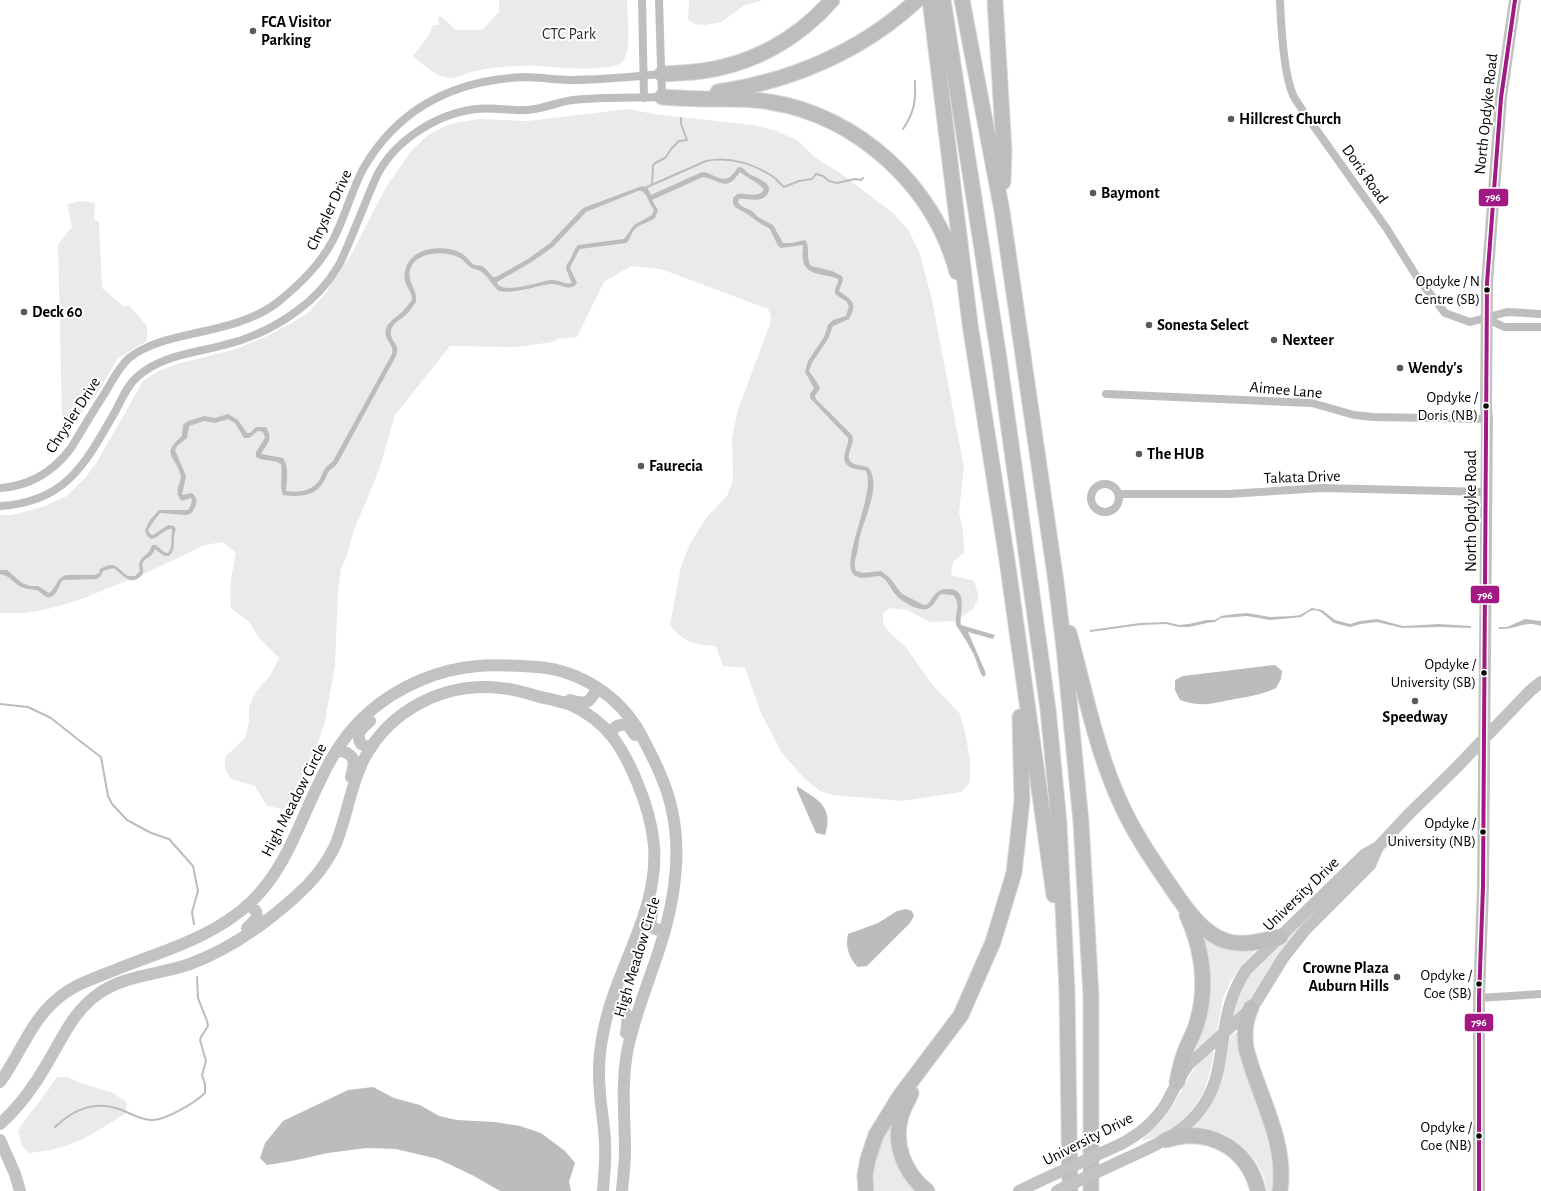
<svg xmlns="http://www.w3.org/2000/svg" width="1541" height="1191" font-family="'Alegreya Sans',sans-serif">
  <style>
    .green { fill: #eaeaea }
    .water { fill: #bcbcbc; fill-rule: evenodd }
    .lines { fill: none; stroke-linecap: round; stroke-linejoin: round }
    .stream { stroke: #bcbcbc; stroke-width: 2 }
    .highway-casing { stroke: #dbdbdb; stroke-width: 17 }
    .street { stroke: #bebebe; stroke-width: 8 }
    .secondary { stroke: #c2c2c2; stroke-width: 12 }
    .highway { stroke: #bdbdbd; stroke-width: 15 }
    .secondary-bridge { stroke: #c2c2c2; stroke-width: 12 }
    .bus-1-casing { stroke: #fff; stroke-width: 7 }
    .bus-1 { stroke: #a31984; stroke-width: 4 }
    .poi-dot { fill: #595959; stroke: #fff; stroke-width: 1.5 }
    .bus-dot { fill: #000; stroke: #fff; stroke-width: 1.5 }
    .labels { text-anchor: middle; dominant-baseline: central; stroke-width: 4; stroke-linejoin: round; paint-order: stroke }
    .bus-label { font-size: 15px; fill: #000; stroke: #fff; text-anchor: end }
    .poi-label { font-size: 16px; font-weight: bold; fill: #000; stroke: #fff; text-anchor: start }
    .park-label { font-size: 16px; fill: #303030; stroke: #fff }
    .street-label { font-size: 16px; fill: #000; stroke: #fff }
    .line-badge { stroke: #fff; stroke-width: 1.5 }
    .badge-label { font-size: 11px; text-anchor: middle; font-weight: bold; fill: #fff }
  </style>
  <rect width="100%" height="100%" fill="#fff"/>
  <path class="green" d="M 499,0 L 627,0 C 627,15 633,51 622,62 C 611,73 554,67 538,66 C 518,65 495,67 475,71 C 467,73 457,78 449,78 C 435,77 423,64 413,56 L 428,36 L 433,25 L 439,25 L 438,17 L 442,17 L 456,30 L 482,30 L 499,12 Z
    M 689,0 L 762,0 L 743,6 L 722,22 L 705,25 L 695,24 L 688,20 Z
    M 628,109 L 654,114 L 754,125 L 777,131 L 798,141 L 816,158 L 840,173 L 893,213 L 909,231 L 920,254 L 932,300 L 964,467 L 959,512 L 963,531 L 964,553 L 953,562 L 951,575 L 974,581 L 979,597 L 973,609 L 955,621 L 930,622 L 907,610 L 890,608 L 883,613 L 883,624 L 892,635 L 905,646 L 931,683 L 960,714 L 965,732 L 970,760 L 970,782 L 961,792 L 902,801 L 833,795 L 820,791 L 805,779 L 782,753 L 761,713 L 745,668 L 723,666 L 716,646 C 695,645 683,642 670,625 L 681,566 L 690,544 L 706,518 L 727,496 L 733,480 L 732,437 L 738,410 L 770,324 L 771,316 L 768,309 L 661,269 L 631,266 L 604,282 L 577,337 L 558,339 L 553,342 L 516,347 L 450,346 L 395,415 L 379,470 L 354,530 L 346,558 L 341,569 L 338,592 L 335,666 L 324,726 L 294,802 L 282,809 L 267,806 L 255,786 L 231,779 L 225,769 L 225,757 L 245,738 L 249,723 L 249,707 L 255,693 L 270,676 L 279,658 L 259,638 L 249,622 L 231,608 C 229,588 232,572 236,553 L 223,542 L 205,545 L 146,573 L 79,600 L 48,609 L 25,613 L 0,613 L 0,515 L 11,515 L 43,507 L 67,496 L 85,478 L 97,462 L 143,381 L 158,371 L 177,364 L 233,350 L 265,337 L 290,324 L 309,312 L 325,294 L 352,253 L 386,187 L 412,150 L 428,135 L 450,124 L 479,119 L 527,121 Z
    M 82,201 L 95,203 L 94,219 L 99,222 L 102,288 L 124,307 L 129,305 L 147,326 L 147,341 L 118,358 L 98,392 L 74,423 L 62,420 L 58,245 L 72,227 L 67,204 Z
    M 1367,858 L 1277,959 L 1249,1001 L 1233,1018 C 1235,1001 1242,988 1251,973 Z
    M 1200,934 L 1259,947 L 1241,966 L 1230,982 L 1223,999 L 1217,1031 L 1191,1053 Z
    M 1240,1029 L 1274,1143 L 1276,1191 L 1267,1191 C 1264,1163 1239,1137 1212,1130 C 1206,1128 1199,1128 1193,1127 C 1221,1096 1223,1077 1230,1037 Z
    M 1214,1051 C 1209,1083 1202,1105 1175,1126 C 1170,1130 1163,1136 1157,1137 C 1152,1139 1146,1139 1142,1141 C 1145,1134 1159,1125 1165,1117 C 1182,1095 1189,1066 1214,1051 Z
    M 57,1077 L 68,1077 L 80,1083 L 111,1092 L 127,1102 L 125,1114 C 106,1125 87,1139 66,1146 C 54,1150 42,1151 29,1153 L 22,1146 L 18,1131 C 30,1112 45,1096 57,1077 Z
    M 889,1123 L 892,1125 C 892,1151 895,1172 915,1191 L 872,1191 L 873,1160 Z"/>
  <path class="water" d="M 738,167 C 745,167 745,172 751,175 C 757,178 773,183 768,193 C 767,196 764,198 761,199 C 754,201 746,198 739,199 L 738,202 L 741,206 L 752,211 L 758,217 L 773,225 L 783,243 L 792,243 L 805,240 C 811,247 805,257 811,266 L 832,271 L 842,276 L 843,280 L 839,291 C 852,300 858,303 849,319 L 833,326 L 828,339 L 812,363 L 809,371 L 818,384 L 820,388 L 815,396 L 816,399 L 852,435 C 856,444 844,455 851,462 C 855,466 864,465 869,468 C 882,487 863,520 859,540 C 858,543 859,546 858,549 C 856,557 853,563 856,571 L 863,573 L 881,571 L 890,578 L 902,594 L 924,605 L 928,604 C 935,595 936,589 949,589 C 970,589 958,617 961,625 L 995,635 L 993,639 L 968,632 L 985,671 L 986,675 L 983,677 C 978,669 977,661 973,653 C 968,643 962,634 956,625 C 954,614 962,605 953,595 L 941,594 C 936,598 935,605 929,608 C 921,613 904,603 898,597 C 891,591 889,581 880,576 C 872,576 863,580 856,576 C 836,567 877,494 866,471 C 861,469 855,470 850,467 C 837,459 850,447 848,438 L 810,398 L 810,394 L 814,388 L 805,372 L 808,361 L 824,337 L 828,325 L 833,320 L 846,316 L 849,306 L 847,302 L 835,294 C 834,288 839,284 838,279 C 826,273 807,277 803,261 C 802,256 803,251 803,245 L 781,248 L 778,246 L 770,229 L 755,220 L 749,215 L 735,207 L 733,203 L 733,198 L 737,194 C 746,193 758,198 764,190 C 760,183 747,178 740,172 C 726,193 721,180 703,177 L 652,200 L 658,210 L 655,218 C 649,222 640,224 635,229 C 631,233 631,239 626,243 L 580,249 C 579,250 571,266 570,268 L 577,283 C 571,293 560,283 551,284 C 534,286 517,294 499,291 C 492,286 488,275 480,271 C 478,269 474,270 472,268 C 466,265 464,259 458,257 C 443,250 415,252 410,270 C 407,283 418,290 416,302 C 413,306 410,311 406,315 C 400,320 389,325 391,335 C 393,344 400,344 396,356 L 337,464 C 335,467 332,468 330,470 C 327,473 326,478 324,481 C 316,497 298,497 283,495 C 279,486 283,474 281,464 C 274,459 264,462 256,457 L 256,452 L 265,438 L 263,432 L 258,431 L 249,438 L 244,438 L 235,423 L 228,419 L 215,423 L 204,421 L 189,426 L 187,438 L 177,446 L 175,450 L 186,476 L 182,495 L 192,493 C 200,499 196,508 190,514 L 186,515 L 160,513 L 153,522 L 148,530 L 150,534 L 153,535 L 168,525 L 174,526 C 177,530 175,531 174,536 C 173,544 176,549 169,556 L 164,556 L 155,549 C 152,558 145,558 143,562 C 141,565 144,569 143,572 C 143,575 140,577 137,579 C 127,584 121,572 113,568 L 103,571 L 100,577 L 96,579 L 63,580 C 58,585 58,595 50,597 C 45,599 41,591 36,590 C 31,589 26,589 21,587 C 12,582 11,576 0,574 L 0,570 L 7,570 L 22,583 L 30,586 L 38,586 L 49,593 C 57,588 56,578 66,575 L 95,575 L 99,573 L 100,569 C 116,560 116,568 128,576 L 135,576 L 140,571 C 136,555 148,559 152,545 L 156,545 L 164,552 L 168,553 L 171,548 L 172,529 C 165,528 160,537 151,539 L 147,536 L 145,530 L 150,520 L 159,510 L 188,510 L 191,505 L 192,500 L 191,498 L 182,501 C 173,493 180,486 181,476 C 175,454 160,455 182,436 L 183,425 L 188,421 L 204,416 L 215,418 L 228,414 L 238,420 L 247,433 L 250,433 L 256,427 L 266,427 C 274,441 267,443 261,454 L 283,458 C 289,467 287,480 286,491 C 298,493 313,491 320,479 C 322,475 323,471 326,467 C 328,465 331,463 333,461 L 392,354 C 394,346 388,343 386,336 C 383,323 397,318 404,310 C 406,307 409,304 412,300 C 413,289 400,285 406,268 C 412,247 442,245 459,252 C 466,255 468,260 473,264 C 476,266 479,265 482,266 C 486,268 490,274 493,277 L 496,277 L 528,259 L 550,243 L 583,208 L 642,186 L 647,187 L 651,195 L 702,172 C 712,172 723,185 732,175 C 734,173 736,170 738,167 ZM 638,191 L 642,191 C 648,195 649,204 654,210 L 652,215 L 634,225 L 624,239 L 578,245 C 572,251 573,258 567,264 L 566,269 L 572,283 C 565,285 558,279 551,280 C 537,282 509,293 498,285 L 497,282 L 530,263 L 553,247 L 586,212 Z
    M 1312,608 L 1322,610 L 1335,620 L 1350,624 L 1360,621 L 1377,619 L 1403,626 L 1439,624 L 1471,626 L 1471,628 L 1439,627 L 1402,628 L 1377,622 L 1361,624 L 1350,627 L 1334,623 L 1321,612 L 1315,610 L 1310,611 L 1301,617 L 1293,618 L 1270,620 L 1247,616 L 1235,617 L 1221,618 L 1215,622 L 1207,623 L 1189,627 L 1179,627 L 1166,624 L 1141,625 L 1090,632 L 1090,630 L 1140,623 L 1167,622 L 1179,625 L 1189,624 L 1207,620 L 1215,620 L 1221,616 L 1235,614 L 1247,613 L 1270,617 L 1293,616 L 1300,615 Z
    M 1525,619 L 1541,621 L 1541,626 C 1522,620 1518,630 1499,629 L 1499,627 L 1507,627 Z
    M 1275,665 L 1282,671 L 1281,679 L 1276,688 C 1261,695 1252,696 1235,699 C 1213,703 1203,708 1180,700 L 1175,690 L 1175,680 L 1183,676 Z
    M 797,786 C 818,800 834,806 825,835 L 816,833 L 797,790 Z
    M 906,909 L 912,911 L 914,916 L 910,923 L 867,966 L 858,967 C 849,959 845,945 848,934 L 878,923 L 897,911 Z
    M 373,1087 L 394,1098 L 420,1105 L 439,1116 L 457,1120 L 495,1122 L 520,1126 L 541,1133 L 565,1151 L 575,1163 L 569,1182 L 571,1191 L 500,1191 L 472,1175 L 438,1159 L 396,1149 L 366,1148 L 328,1153 L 292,1161 L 267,1165 L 260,1158 L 265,1143 L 283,1121 L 348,1090 Z"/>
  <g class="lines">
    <path class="stream" d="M 903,129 C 914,113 916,101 915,81
      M 652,185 L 653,166 L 655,163 L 665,158 L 672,148 L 679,141 L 687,140 L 681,124 L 681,118
      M 647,187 L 706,161 C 730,156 755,164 775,178 C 778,181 780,184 784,187 L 799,181 L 812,179 L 816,174 L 823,176 L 829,181 L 837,183 L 855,179 L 861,180 L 863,178
      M 0,704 L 28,707 L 51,718 L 76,738 L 101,757 L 108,796 L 112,804 L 127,820 L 151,833 L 169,839 L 193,866 L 198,891 L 192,912 L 194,924
      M 55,1127 C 75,1108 96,1100 122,1110 C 131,1114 142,1120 151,1120 C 164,1121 195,1103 205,1093 L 205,1084 L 202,1075 L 206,1061 L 200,1040 L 201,1037 L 208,1026 L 207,1021 L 198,998 L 197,977"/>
    <g class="highway-casing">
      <path id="highway" d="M 930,0 L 970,324 L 1007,560 L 1054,895
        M 943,0 L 999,358 L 1048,709 L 1059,823 L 1067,991 L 1070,1191
        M 962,0 L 1002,211 L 1056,582 L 1064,648 L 1081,822 L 1091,995 L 1091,1191
        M 995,0 L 1004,150 L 1003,182
        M 662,74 C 675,73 688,73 702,71 C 753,64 798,39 832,0
        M 718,92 C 792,81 862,51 917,0
        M 662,97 C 678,98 694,99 710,99 C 730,99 750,98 770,102 C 858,116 934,186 957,272
        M 1069,633 C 1085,691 1096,750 1121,804 C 1135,835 1154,862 1173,890 C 1186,909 1203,934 1226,941 C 1244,947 1263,940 1280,937
        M 1251,1008 C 1245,1021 1244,1034 1246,1048 C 1258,1096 1287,1140 1280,1191
        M 1177,1082 C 1179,1072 1181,1062 1185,1052 C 1188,1043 1193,1035 1196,1026 C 1208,989 1203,951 1187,915
        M 911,1093 C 908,1101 903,1108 901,1116 C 893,1144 904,1173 927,1191
        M 1166,1140 C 1208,1126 1248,1148 1258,1191
        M 866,1191 L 865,1175 L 868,1159 L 876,1135 L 900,1096 L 961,1015 L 993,942 L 1014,873 L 1022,801 L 1020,717"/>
    </g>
    <path class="street" d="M 642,0 L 644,98
      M 1280,0 C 1281,26 1283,72 1293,95 C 1296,101 1300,106 1303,111 L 1387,229 L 1417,277 L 1445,313 L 1470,322 L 1507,312 L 1541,314
      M 1486,318 L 1504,327 L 1541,327
      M 1106,394 L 1312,403 L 1354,415 L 1373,417 L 1487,419
      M1091 498a14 14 0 1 1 28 0a14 14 0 1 1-28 0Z
      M 0,488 C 30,486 53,472 71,448 C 82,430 93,411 105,393 C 112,381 119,367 129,358 C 148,343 173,338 196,333 C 224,327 255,320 278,302 C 300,284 320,265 333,240 C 345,217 351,192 363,169 C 398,108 455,80 524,77 C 540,77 555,80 570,80 C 601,80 631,77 662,74
      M 1119,494 L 1228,494 L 1322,488 L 1487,492
      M 0,506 C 66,502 85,464 115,412 C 121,400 127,386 137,377 C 161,355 195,353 224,345 C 250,339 275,327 297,311 C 312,300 327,285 337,268 C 342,261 344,253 348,245 C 357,224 365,203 374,182 C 390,143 435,114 476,109 C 493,107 510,111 527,110 C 543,109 557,102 573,100 C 602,97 632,98 662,97 L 659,0
      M 1479,998 L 1541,994"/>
    <path class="secondary" d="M 570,700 C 587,705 590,703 597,688
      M 370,721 C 362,728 355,733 361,744 L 371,748
      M 611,735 C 613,726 618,725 627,724 L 635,735
      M 337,750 C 355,753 356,761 351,777
      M 247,905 C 254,908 257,910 257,918 L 247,928
      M 653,907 L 650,924 L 655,929 L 665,931
      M 609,1008 C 629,1009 629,1015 626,1033
      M 0,1082 C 20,1055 30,1022 56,1000 C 73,985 94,978 115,970 C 162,951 213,938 251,902 C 306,849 309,764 369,712 C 399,686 439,669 478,666 C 498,664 518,666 538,667 C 581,671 619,696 640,733 C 652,756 665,780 671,806 C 683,854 674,904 659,950 C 648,984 634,1017 627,1052 C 621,1087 625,1116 625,1151 C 625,1164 623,1178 622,1191
      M 0,1124 C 19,1107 35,1085 48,1062 C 63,1037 73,1012 98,994 C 126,974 159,975 190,964 C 230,949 264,925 295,897 C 311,883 326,865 335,846 C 347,818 350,786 364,759 C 391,708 446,682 501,688 C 514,689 527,693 540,697 C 550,699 561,701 571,705 C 607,721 623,748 637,782 C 646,803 652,823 654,846 C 659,913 614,970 603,1034 C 599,1053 598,1074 600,1093 C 601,1110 605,1128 605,1145 C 606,1160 604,1176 603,1191
      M 0,1140 L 15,1174 L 20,1191
      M 1121,1144 C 1140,1134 1156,1121 1167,1102 C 1174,1089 1180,1076 1189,1064 L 1245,1014 L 1256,1002 L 1283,958 L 1306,929 L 1370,865 L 1378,847 L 1407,816 L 1455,769 L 1530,691 L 1541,682
      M 1121,1161 C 1160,1143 1198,1129 1214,1084 C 1219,1070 1221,1054 1223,1039 C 1227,1012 1231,993 1246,970 L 1364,855 L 1378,847
      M 1019,1191 L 1042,1180
      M 1479,1191 L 1479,998 L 1483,887 L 1487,419 L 1486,407 L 1487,283 L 1501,98 L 1515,0"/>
    <use href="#highway" class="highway"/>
    <path class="secondary-bridge" d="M 1042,1180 L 1121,1144
      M 1057,1191 L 1121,1161"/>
    <g class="bus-1-casing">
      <path id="bus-1" d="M 1479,1191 L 1479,998 L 1483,887 L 1487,283 L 1501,98 L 1515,0"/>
    </g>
    <use href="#bus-1" class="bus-1"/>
  </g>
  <g class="poi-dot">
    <circle cx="253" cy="31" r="4"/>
    <circle cx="1231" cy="119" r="4"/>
    <circle cx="1093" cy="193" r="4"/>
    <circle cx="24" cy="312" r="4"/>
    <circle cx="1149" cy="325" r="4"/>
    <circle cx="1274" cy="340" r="4"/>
    <circle cx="1400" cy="368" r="4"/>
    <circle cx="1139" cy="454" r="4"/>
    <circle cx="641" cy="466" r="4"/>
    <circle cx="1415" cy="701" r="4"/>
    <circle cx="1397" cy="977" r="4"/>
  </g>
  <g class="bus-dot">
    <circle cx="1487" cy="290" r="3.5"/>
    <circle cx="1486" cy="406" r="3.5"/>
    <circle cx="1484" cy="673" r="3.5"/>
    <circle cx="1483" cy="832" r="3.5"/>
    <circle cx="1479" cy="984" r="3.5"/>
    <circle cx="1479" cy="1136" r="3.5"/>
  </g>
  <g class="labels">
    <g class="bus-label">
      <text x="1480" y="281">Opdyke / N<tspan x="1480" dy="18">Centre (SB)</tspan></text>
      <text x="1478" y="397">Opdyke /<tspan x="1478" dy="18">Doris (NB)</tspan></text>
      <text x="1476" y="664">Opdyke /<tspan x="1476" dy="18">University (SB)</tspan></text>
      <text x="1476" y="823">Opdyke /<tspan x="1476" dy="18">University (NB)</tspan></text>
      <text x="1472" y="975">Opdyke /<tspan x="1472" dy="18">Coe (SB)</tspan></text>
      <text x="1472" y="1127">Opdyke /<tspan x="1472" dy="18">Coe (NB)</tspan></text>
    </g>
    <g class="poi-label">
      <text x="261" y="22">FCA Visitor<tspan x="261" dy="18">Parking</tspan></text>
      <text x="1239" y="119">Hillcrest Church</text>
      <text x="1101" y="193">Baymont</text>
      <text x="32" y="312">Deck 60</text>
      <text x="1157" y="325">Sonesta Select</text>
      <text x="1282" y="340">Nexteer</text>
      <text x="1408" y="368">Wendy's</text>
      <text x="1147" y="454">The HUB</text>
      <text x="649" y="466">Faurecia</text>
      <text x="1415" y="717" text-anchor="middle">Speedway</text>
      <text x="1389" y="968" text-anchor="end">Crowne Plaza<tspan x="1389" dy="18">Auburn Hills</tspan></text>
    </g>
    <g class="park-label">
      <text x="569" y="34">CTC Park</text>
    </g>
    <g class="street-label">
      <text transform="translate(1486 114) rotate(-84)">North Opdyke Road</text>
      <text transform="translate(1365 174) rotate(55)">Doris Road</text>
      <text transform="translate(329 210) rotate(-65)">Chrysler Drive</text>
      <text transform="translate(1286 390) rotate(5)">Aimee Lane</text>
      <text transform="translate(73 415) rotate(-57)">Chrysler Drive</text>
      <text transform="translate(1302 477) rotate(-2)">Takata Drive</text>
      <text transform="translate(1471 511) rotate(-90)">North Opdyke Road</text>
      <text transform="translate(294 800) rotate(-63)">High Meadow Circle</text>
      <text transform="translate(1301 894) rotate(-44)">University Drive</text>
      <text transform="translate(637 957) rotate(-73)">High Meadow Circle</text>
      <text transform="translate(1088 1139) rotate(-27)">University Drive</text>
    </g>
  </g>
  <g class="line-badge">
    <rect x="1478" y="188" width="31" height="19" rx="4" fill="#a31984"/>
    <rect x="1470" y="585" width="30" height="19" rx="4" fill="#a31984"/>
    <rect x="1464" y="1013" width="30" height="19" rx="4" fill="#a31984"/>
  </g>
  <g class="badge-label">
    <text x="1493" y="201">796</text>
    <text x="1485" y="599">796</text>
    <text x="1479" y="1026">796</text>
  </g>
</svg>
